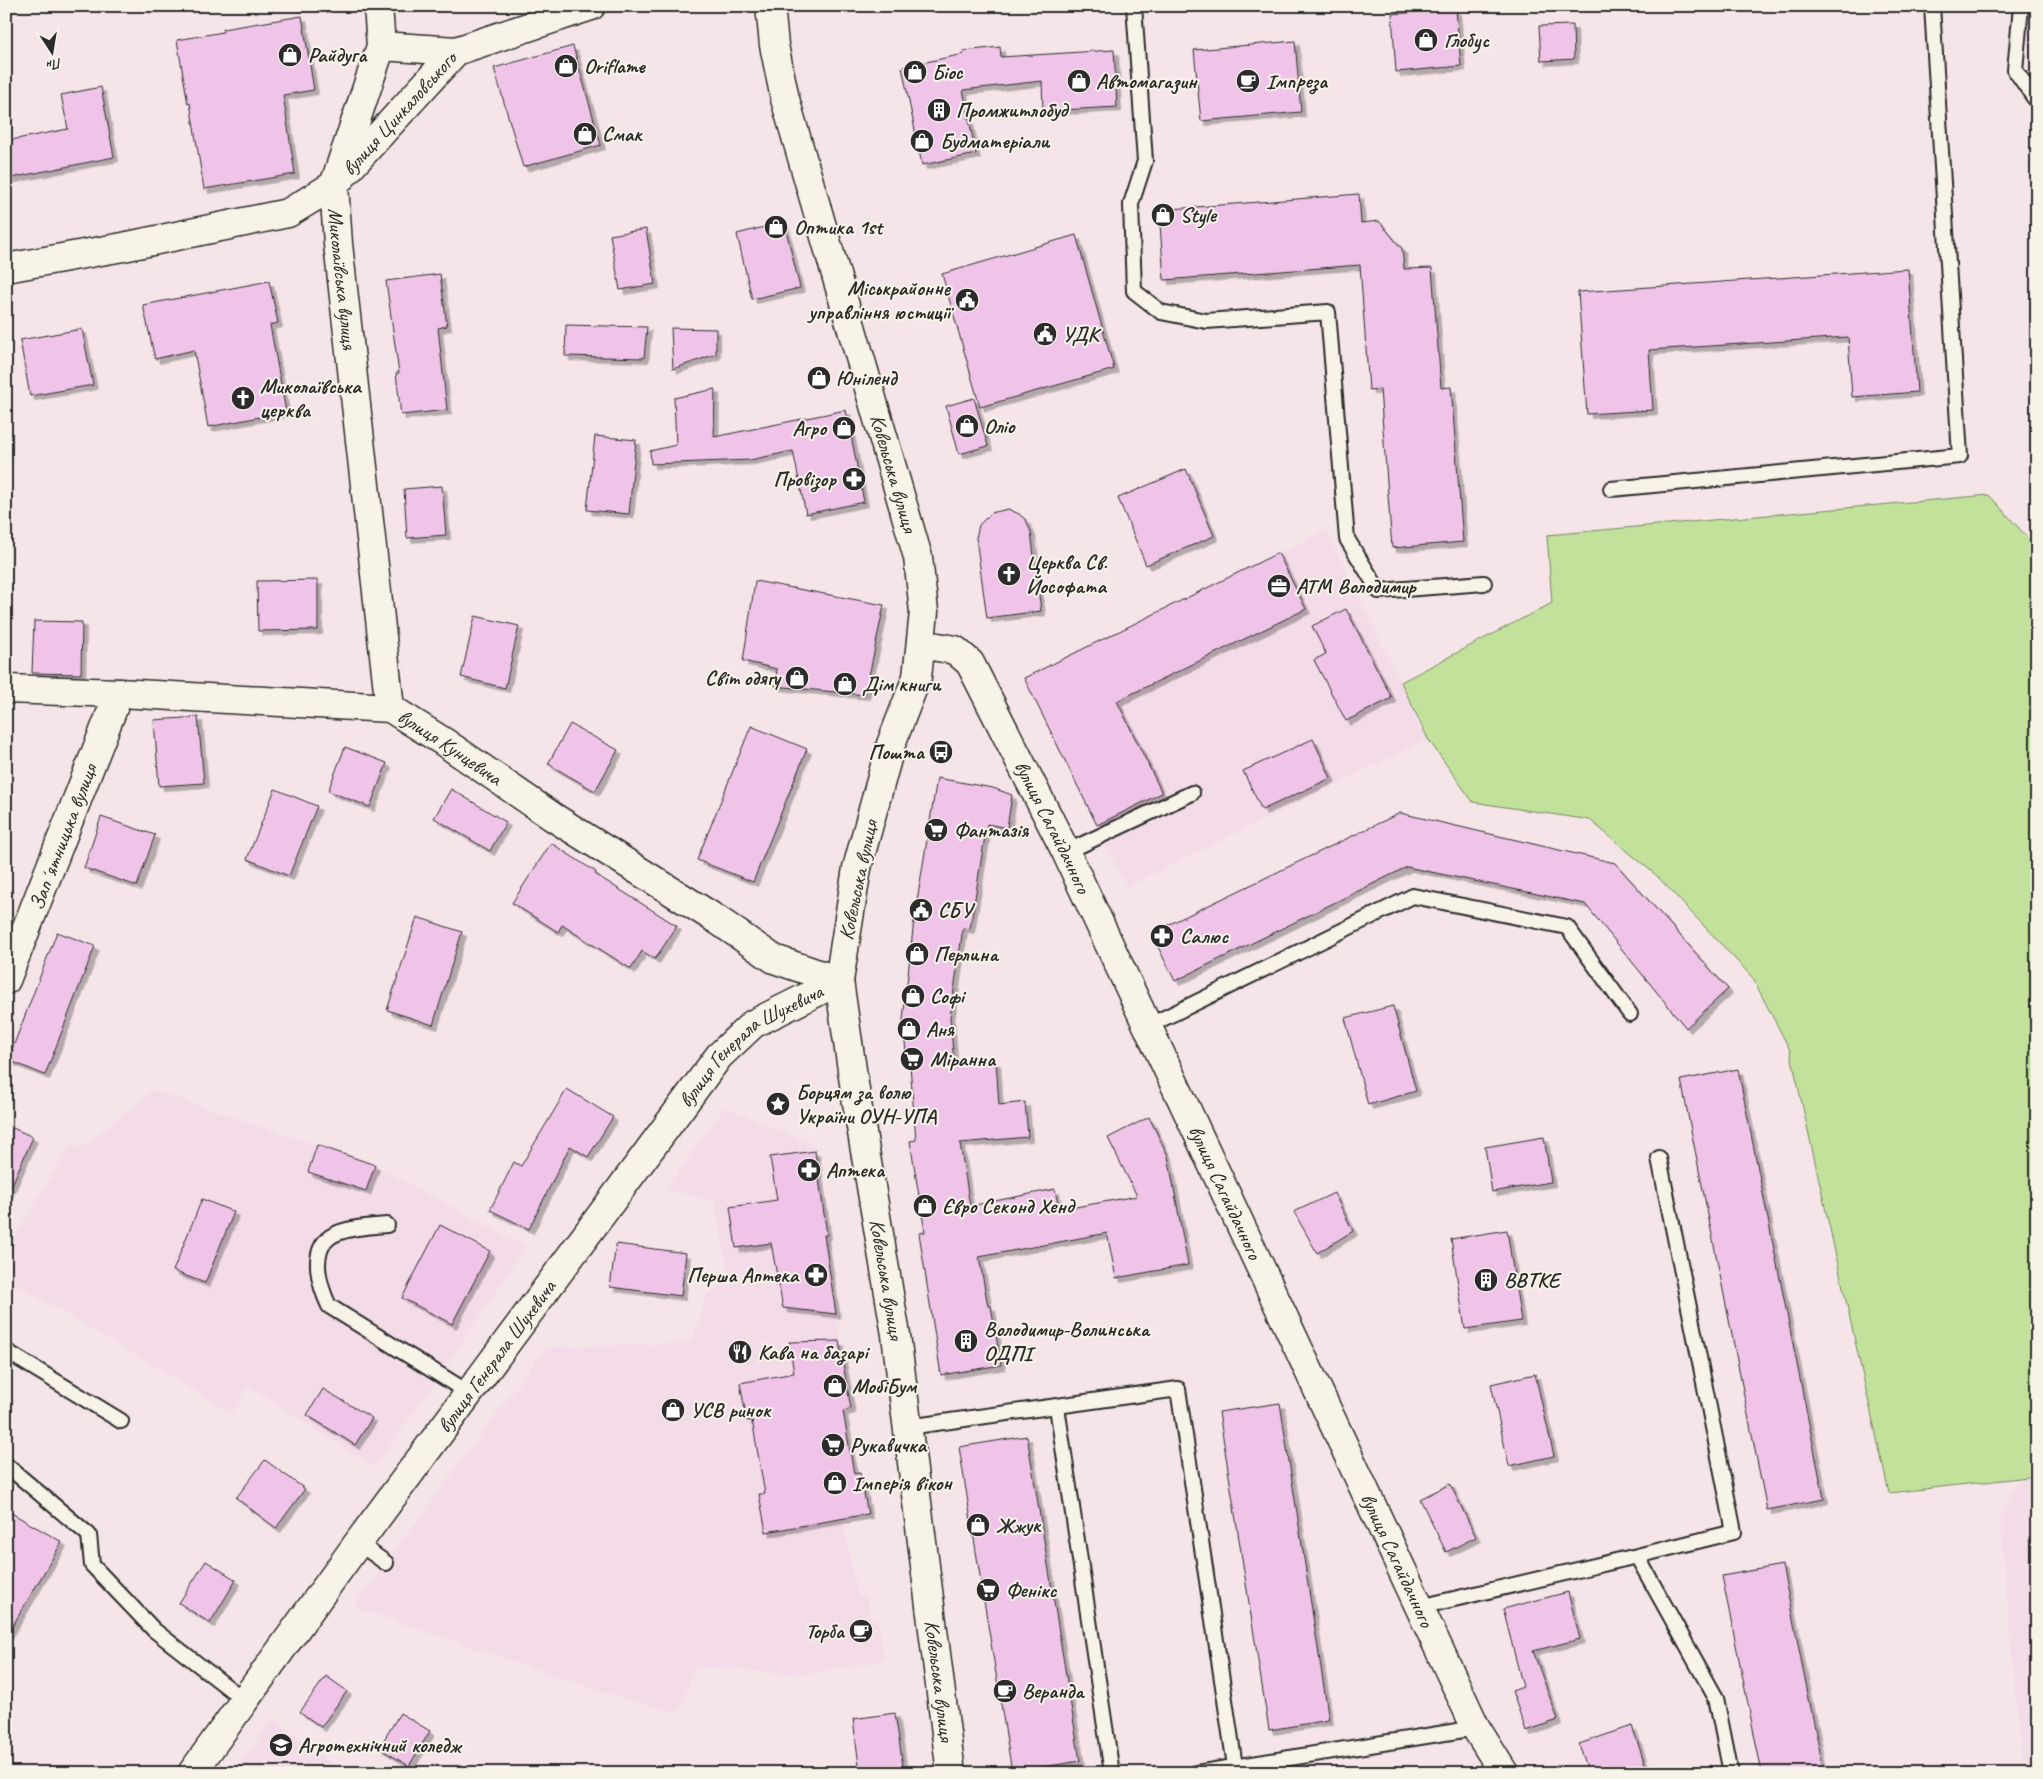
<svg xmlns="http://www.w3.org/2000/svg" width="2043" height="1779" font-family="Caveat,sans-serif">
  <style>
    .built { fill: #f4dbe8 }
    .green { fill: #c2e29b; stroke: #768663 }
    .building { fill: #f0c4e9; stroke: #2b2b2b; filter: url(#shadow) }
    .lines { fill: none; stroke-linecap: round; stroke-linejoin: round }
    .service-casing { stroke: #2b2b2b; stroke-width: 18 }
    .minor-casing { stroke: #2b2b2b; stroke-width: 31 }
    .tertiary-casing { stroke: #2b2b2b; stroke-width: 31 }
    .primary-casing { stroke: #2b2b2b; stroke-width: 31 }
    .service { stroke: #f7f3e8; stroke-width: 14 }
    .minor { stroke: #f7f3e8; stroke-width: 28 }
    .tertiary { stroke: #f7f3e8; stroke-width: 28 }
    .primary { stroke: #f7f3e8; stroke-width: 28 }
    .labels { text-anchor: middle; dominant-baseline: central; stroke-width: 4; stroke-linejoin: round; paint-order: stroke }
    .poi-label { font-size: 21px; font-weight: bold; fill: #2b2b2b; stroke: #f7f3e8; text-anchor: start }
    .street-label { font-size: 21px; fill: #2b2b2b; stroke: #f7f3e8 }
  </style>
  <defs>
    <filter id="shadow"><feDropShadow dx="4.5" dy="4.5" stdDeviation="0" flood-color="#0004"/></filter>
  </defs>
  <rect width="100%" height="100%" fill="#f5e5e8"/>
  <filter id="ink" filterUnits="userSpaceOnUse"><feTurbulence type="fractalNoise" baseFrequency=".02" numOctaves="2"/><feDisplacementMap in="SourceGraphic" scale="10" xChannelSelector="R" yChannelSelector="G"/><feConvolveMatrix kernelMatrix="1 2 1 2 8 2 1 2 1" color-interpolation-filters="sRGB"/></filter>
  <g filter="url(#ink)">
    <path class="built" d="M 1326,530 L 1428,739 L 1127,887 L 1024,678 Z
      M 154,1090 L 375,1165 L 525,1247 L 441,1375 L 374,1467 L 248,1386 L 232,1413 L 6,1278 L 6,1251 L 71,1144 L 81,1148 Z
      M 725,1107 L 817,1147 L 830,1239 L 828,1262 L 851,1409 L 843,1411 L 854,1474 L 860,1473 L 868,1514 L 843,1518 L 843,1523 L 858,1597 L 866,1595 L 871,1621 L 878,1620 L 885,1660 L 804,1675 L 696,1666 L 678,1713 L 612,1695 L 353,1607 L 546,1347 L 691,1343 L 706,1294 L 729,1279 L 715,1202 L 666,1189 Z
      M 2037,1476 L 2037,1773 L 2023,1773 L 2000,1519 L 2013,1486 L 2024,1477 Z
      M 273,1718 L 345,1773 L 234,1773 Z"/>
    <path class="green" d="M 1989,495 L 2037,548 L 2037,1476 L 1889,1493 L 1790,1050 L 1752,977 L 1657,876 L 1590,820 L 1473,802 L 1428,739 L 1401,682 L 1552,603 L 1547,535 Z"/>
    <path class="building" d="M 1456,9 L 1461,66 L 1396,72 L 1392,14 Z
      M 302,16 L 314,90 L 283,95 L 295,174 L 204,189 L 190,103 L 188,104 L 177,40 L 223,32 L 223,29 Z
      M 1573,25 L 1574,59 L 1541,61 L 1539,26 Z
      M 1295,41 L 1301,112 L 1201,121 L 1194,50 Z
      M 573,46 L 601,145 L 523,167 L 494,68 Z
      M 1000,47 L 1001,57 L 1114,50 L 1117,107 L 1043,111 L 1042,81 L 963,90 L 976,154 L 922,165 L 902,67 L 964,54 L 963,51 Z
      M 101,87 L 114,157 L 6,179 L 6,141 L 68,129 L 61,95 Z
      M 1359,194 L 1361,223 L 1379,221 L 1402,249 L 1404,269 L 1432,268 L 1441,388 L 1451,387 L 1463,542 L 1392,548 L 1380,389 L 1369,390 L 1360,265 L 1164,280 L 1159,210 Z
      M 784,222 L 800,288 L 752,299 L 737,234 Z
      M 646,229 L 655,284 L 620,290 L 610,235 Z
      M 1076,235 L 1114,369 L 980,407 L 942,274 Z
      M 1908,269 L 1917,392 L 1852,397 L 1848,337 L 1649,350 L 1653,410 L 1587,414 L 1578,292 Z
      M 440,274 L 447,326 L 438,328 L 447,410 L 401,415 L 396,373 L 399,373 L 386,281 Z
      M 269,281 L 278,323 L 270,325 L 286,412 L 208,427 L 194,350 L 155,359 L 143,305 Z
      M 566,325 L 647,327 L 644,358 L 565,356 Z
      M 671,328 L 716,329 L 716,354 L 673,369 Z
      M 82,329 L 93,385 L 30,396 L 20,340 Z
      M 715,389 L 714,437 L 846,410 L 864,502 L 806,514 L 793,451 L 750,460 L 651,464 L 650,451 L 676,445 L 674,398 Z
      M 974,398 L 988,446 L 959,454 L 946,406 Z
      M 595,436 L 636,440 L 629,514 L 587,510 Z
      M 1186,469 L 1214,536 L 1146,565 L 1118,498 Z
      M 442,486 L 446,535 L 407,538 L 404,489 Z
      M 1008,509 L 1019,514 L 1026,520 L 1031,532 L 1041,611 L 987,618 L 976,538 L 979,525 L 991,513 Z
      M 1278,553 L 1306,609 L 1117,701 L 1162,793 L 1097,825 L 1024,678 Z
      M 318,580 L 318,630 L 258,631 L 257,581 Z
      M 755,581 L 884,605 L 865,695 L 775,686 L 777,669 L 743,661 Z
      M 1346,609 L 1392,698 L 1346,721 L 1314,660 L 1326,654 L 1312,626 Z
      M 475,616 L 519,626 L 505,688 L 461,677 Z
      M 34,621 L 82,622 L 81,674 L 32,673 Z
      M 198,717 L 204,783 L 159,786 L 154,720 Z
      M 570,724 L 618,750 L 595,791 L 548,764 Z
      M 751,726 L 807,749 L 753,882 L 697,860 Z
      M 1313,739 L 1331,778 L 1262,810 L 1243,771 Z
      M 345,747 L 387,763 L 370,807 L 328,791 Z
      M 937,778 L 993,788 L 1012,795 L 1007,828 L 987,824 L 970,929 L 963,928 L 950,1017 L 954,1064 L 996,1061 L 999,1105 L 1025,1102 L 1028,1137 L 960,1143 L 970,1206 L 1055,1189 L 1059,1210 L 1137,1196 L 1108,1138 L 1149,1117 L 1168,1156 L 1188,1265 L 1116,1278 L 1107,1233 L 979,1257 L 988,1306 L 991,1306 L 1001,1365 L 941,1375 L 919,1233 L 925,1232 L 910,1141 L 916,1140 L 910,1065 L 907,1065 L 903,1019 L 914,920 Z
      M 275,789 L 317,806 L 289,876 L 247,859 Z
      M 451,789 L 506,822 L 490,851 L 434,818 Z
      M 1400,813 L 1615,863 L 1728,989 L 1686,1028 L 1585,904 L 1407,867 L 1175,981 L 1151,933 Z
      M 101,817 L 155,835 L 137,886 L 84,868 Z
      M 551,843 L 596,872 L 595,874 L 677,926 L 655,959 L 642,951 L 631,969 L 562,925 L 558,932 L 512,903 Z
      M 417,917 L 462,932 L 433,1025 L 387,1010 Z
      M 57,932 L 95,946 L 45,1075 L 8,1060 Z
      M 1393,1006 L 1416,1091 L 1368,1105 L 1345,1018 Z
      M 1738,1069 L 1824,1499 L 1767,1510 L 1681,1080 Z
      M 567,1089 L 613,1117 L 588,1157 L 570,1146 L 529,1229 L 490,1210 L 514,1162 L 521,1166 Z
      M 6,1125 L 33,1137 L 6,1198 Z
      M 1544,1137 L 1551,1182 L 1492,1192 L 1485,1147 Z
      M 317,1145 L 375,1165 L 366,1191 L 308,1172 Z
      M 815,1151 L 827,1235 L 824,1235 L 836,1314 L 783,1308 L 771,1243 L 736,1248 L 730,1207 L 777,1200 L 770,1157 Z
      M 1334,1193 L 1353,1231 L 1317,1253 L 1294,1212 Z
      M 202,1199 L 234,1212 L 205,1283 L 173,1271 Z
      M 440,1225 L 490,1251 L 452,1324 L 402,1298 Z
      M 1507,1230 L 1521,1321 L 1465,1329 L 1451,1239 Z
      M 616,1244 L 686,1253 L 681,1296 L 610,1287 Z
      M 839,1341 L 851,1409 L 843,1411 L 854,1474 L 860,1473 L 868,1514 L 766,1532 L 759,1494 L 765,1494 L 752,1420 L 747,1421 L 740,1383 L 794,1373 L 789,1342 Z
      M 1535,1374 L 1554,1456 L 1509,1466 L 1491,1384 Z
      M 323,1389 L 372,1418 L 355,1445 L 307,1415 Z
      M 1280,1403 L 1329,1720 L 1269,1730 L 1219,1412 Z
      M 1027,1436 L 1080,1761 L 1012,1772 L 959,1447 Z
      M 265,1460 L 305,1489 L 276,1528 L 236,1498 Z
      M 1450,1484 L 1476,1537 L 1446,1552 L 1420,1499 Z
      M 6,1510 L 62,1542 L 6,1637 Z
      M 206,1561 L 236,1580 L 210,1623 L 179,1603 Z
      M 1782,1565 L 1824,1773 L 1762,1773 L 1760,1763 L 1722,1576 Z
      M 1568,1592 L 1580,1639 L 1533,1651 L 1558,1720 L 1526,1731 L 1512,1691 L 1523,1687 L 1503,1609 Z
      M 326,1676 L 347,1691 L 321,1727 L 300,1712 Z
      M 400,1713 L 430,1731 L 409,1766 L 379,1748 Z
      M 895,1713 L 904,1773 L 860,1773 L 853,1719 Z
      M 1632,1726 L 1648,1773 L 1589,1773 L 1579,1744 Z"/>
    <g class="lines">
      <g class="service-casing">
        <path id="service" d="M 1134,6 L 1145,161 L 1131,204 L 1134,291 L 1161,312 L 1206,321 L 1328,312 L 1347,539 L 1379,591 L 1484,583
          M 2021,6 L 2015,70 L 2037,102
          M 1611,489 L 1960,456 L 1932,6
          M 1066,852 L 1192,793
          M 1148,1026 L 1413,896 L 1567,927 L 1630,1014
          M 387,1225 C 372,1226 342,1228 330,1237 C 309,1252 320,1287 329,1306 L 469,1393
          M 6,1351 L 121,1421
          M 1057,1407 L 1112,1773
          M 908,1427 L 1178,1389 L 1235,1766
          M 6,1465 L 89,1535 L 92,1565 L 154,1630 L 244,1700
          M 358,1543 L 386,1563
          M 1637,1556 L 1716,1698 L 1731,1773
          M 1420,1607 L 1637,1556 L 1734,1532 L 1659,1158
          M 1196,1773 L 1476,1728"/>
      </g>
      <g class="minor-casing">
        <g id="minor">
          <path id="s1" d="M 378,6 L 381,46 L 334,185 L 338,244 L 390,708"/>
          <path d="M 381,46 L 456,51"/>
          <path id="s2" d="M 6,268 L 123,247 L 288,213 L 334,185 L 456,51 L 591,6"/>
          <path id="s3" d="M 921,644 L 955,650 L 970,663 L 1066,852 L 1476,1728 L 1504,1773"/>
          <path id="s4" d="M 6,689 L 119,693 L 390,708 L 444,742 L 553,817 L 719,921 L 774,959 L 839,981"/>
          <path d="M 6,980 L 119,693"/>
        </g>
      </g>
      <g class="tertiary-casing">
        <g id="tertiary">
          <path id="s5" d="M 192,1773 L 358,1543 L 719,1056 L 753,1024 L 839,981"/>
        </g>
      </g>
      <g class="primary-casing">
        <g id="primary">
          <path id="s6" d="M 770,6 L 774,45 L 785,99 L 918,557 L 924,612 L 917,677 L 891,744 L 857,868 L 839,981 L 856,1097 L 896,1335 L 951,1773"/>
        </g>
      </g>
      <use href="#service" class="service"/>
      <use href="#minor" class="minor"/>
      <use href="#tertiary" class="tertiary"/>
      <use href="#primary" class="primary"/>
    </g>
  </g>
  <defs>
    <g id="shop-disc" transform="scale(1.25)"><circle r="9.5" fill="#2b2b2b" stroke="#f7f3e8"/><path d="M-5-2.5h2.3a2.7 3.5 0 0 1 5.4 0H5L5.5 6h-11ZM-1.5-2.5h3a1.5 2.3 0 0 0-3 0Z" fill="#fff"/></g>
    <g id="cafe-disc" transform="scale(1.25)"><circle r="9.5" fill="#2b2b2b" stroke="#f7f3e8"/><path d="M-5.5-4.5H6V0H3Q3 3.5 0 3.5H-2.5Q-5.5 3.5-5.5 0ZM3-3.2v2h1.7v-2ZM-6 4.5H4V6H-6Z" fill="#fff"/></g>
    <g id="building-disc" transform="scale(1.25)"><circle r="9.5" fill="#2b2b2b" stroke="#f7f3e8"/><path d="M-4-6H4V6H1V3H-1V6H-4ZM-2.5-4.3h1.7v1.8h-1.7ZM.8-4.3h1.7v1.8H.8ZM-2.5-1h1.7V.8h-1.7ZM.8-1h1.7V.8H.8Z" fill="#fff"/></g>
    <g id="civic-disc" transform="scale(1.25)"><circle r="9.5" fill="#2b2b2b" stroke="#f7f3e8"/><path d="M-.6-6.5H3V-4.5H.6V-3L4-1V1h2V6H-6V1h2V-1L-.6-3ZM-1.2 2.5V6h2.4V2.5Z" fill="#fff"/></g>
    <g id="church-disc" transform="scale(1.25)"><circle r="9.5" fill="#2b2b2b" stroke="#f7f3e8"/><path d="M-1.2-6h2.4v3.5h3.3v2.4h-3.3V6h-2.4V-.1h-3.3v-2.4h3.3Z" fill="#fff"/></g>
    <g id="pharmacy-disc" transform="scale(1.25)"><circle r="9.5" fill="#2b2b2b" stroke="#f7f3e8"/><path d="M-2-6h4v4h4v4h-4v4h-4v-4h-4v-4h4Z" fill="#fff"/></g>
    <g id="office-disc" transform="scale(1.25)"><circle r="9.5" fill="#2b2b2b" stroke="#f7f3e8"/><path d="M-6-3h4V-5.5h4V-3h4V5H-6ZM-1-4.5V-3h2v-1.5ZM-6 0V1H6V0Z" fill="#fff"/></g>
    <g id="bus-disc" transform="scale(1.25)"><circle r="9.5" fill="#2b2b2b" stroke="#f7f3e8"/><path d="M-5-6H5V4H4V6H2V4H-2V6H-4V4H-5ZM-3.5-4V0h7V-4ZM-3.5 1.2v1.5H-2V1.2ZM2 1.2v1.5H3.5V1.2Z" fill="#fff"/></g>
    <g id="supermarket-disc" transform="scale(1.25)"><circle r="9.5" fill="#2b2b2b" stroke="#f7f3e8"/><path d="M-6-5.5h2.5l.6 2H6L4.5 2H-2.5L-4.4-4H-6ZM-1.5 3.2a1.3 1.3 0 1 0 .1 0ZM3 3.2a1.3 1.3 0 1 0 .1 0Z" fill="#fff"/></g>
    <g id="sight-disc" transform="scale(1.25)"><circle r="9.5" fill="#2b2b2b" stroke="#f7f3e8"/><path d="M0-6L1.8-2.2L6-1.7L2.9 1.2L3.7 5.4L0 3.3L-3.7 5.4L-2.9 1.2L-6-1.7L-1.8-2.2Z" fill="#fff"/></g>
    <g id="restaurant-disc" transform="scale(1.25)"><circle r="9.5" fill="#2b2b2b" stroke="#f7f3e8"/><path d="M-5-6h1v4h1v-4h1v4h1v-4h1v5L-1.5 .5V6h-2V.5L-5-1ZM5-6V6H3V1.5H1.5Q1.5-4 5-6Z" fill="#fff"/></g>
    <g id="university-disc" transform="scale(1.25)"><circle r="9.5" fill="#2b2b2b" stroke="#f7f3e8"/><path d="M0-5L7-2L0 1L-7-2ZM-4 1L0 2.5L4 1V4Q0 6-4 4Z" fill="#fff"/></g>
  </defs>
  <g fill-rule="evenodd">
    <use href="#shop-disc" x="1426" y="40"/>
    <use href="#shop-disc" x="290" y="55"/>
    <use href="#shop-disc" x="566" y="66"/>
    <use href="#shop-disc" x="915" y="72"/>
    <use href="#shop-disc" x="1079" y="81"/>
    <use href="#cafe-disc" x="1248" y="81"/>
    <use href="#building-disc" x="939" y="110"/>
    <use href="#shop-disc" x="585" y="134"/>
    <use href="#shop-disc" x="922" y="141"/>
    <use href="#shop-disc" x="1163" y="215"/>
    <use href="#shop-disc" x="776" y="227"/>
    <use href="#civic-disc" x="967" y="300"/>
    <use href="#civic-disc" x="1045" y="334"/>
    <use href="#shop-disc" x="819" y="378"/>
    <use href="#church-disc" x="243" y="398"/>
    <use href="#shop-disc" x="967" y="426"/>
    <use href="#shop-disc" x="844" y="428"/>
    <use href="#pharmacy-disc" x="854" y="479"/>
    <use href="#church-disc" x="1009" y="574"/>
    <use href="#office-disc" x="1279" y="586"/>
    <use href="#shop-disc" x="797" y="678"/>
    <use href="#shop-disc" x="845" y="684"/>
    <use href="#bus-disc" x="941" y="752"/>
    <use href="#supermarket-disc" x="936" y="830"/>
    <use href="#civic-disc" x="921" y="910"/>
    <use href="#pharmacy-disc" x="1162" y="936"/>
    <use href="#shop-disc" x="917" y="954"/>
    <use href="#shop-disc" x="913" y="996"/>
    <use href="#shop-disc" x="909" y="1029"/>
    <use href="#supermarket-disc" x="912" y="1059"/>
    <use href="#sight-disc" x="778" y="1104"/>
    <use href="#pharmacy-disc" x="809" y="1170"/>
    <use href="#shop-disc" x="925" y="1206"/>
    <use href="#pharmacy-disc" x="816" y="1275"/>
    <use href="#building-disc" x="1486" y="1280"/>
    <use href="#building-disc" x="966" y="1341"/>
    <use href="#restaurant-disc" x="740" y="1352"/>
    <use href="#shop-disc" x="835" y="1386"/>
    <use href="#shop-disc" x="673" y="1410"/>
    <use href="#supermarket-disc" x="833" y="1445"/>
    <use href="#shop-disc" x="835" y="1483"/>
    <use href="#shop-disc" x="978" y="1525"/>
    <use href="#supermarket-disc" x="988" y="1590"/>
    <use href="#cafe-disc" x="861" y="1631"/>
    <use href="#cafe-disc" x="1005" y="1691"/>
    <use href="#university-disc" x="281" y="1745"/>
  </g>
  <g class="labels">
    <g class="poi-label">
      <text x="1444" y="40">Глобус</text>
      <text x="308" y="55">Райдуга</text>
      <text x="584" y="66">Oriflame</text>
      <text x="932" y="72">Біос</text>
      <text x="1096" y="81">Автомагазин</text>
      <text x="1266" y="81">Імпреза</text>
      <text x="956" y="110">Промжитлобуд</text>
      <text x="602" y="134">Смак</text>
      <text x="940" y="141">Будматеріали</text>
      <text x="1180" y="215">Style</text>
      <text x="794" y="227">Оптика 1st</text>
      <text x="950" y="288" text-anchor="end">Міськрайонне<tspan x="950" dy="24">управління юстиції</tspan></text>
      <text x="1062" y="334">УДК</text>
      <text x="836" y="378">Юніленд</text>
      <text x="260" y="386">Миколаївська<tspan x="260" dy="24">церква</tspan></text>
      <text x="984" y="426">Оліо</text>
      <text x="826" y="428" text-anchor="end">Агро</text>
      <text x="836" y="479" text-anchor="end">Провізор</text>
      <text x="1026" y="562">Церква Св.<tspan x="1026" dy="24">Йософата</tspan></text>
      <text x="1296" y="586">АТМ Володимир</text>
      <text x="780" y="678" text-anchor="end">Світ одягу</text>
      <text x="862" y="684">Дім книги</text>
      <text x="924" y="752" text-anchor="end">Пошта</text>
      <text x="954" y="830">Фантазія</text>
      <text x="938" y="910">СБУ</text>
      <text x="1180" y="936">Салюс</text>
      <text x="934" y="954">Перлина</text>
      <text x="930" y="996">Софі</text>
      <text x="926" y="1029">Аня</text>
      <text x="930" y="1059">Міранна</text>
      <text x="796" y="1092">Борцям за волю<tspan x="796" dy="24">України ОУН-УПА</tspan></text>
      <text x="826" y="1170">Аптека</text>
      <text x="942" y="1206">Євро Секонд Хенд</text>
      <text x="798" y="1275" text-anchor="end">Перша Аптека</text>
      <text x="1504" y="1280">ВВТКЕ</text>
      <text x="984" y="1329">Володимир-Волинська<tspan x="984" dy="24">ОДПІ</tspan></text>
      <text x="758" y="1352">Кава на базарі</text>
      <text x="852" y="1386">МобіБум</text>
      <text x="690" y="1410">УСВ ринок</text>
      <text x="850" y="1445">Рукавичка</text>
      <text x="852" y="1483">Імперія вікон</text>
      <text x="996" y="1525">Жжук</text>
      <text x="1006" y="1590">Фенікс</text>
      <text x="844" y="1631" text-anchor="end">Торба</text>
      <text x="1022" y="1691">Веранда</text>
      <text x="298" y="1745">Агротехнічний коледж</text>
    </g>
    <g class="street-label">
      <text stroke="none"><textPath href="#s2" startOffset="438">вулиця Цинкаловського</textPath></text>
      <text stroke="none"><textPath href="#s1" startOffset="281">Миколаївська вулиця</textPath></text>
      <text stroke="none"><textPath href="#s6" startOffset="484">Ковельська вулиця</textPath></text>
      <text stroke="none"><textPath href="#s4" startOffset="456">вулиця Кунцевича</textPath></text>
      <text stroke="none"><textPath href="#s3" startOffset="238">вулиця Сагайдачного</textPath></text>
      <text transform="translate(63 837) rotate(-69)">Запʼятницька вулиця</text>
      <text transform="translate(858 880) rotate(-78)">Ковельська вулиця</text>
      <text stroke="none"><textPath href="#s5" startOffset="921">вулиця Генерала Шухевича</textPath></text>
      <text stroke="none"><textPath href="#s3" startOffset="642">вулиця Сагайдачного</textPath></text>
      <text stroke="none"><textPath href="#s6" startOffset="1309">Ковельська вулиця</textPath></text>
      <text stroke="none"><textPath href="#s5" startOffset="516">вулиця Генерала Шухевича</textPath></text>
      <text stroke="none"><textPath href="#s3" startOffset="1048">вулиця Сагайдачного</textPath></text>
      <text stroke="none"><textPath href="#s6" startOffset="1714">Ковельська вулиця</textPath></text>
    </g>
  </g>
  <rect width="2043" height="1779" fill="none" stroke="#f7f3e8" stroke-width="25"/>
  <rect x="12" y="12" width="2018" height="1754" fill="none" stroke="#2b2b2b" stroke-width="2" filter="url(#ink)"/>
  <g transform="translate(52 52) rotate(168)" stroke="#f7f3e8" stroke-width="4" paint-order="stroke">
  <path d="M0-4L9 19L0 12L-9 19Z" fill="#2b2b2b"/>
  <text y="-8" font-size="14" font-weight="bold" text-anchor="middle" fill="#2b2b2b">Пн</text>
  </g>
</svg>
